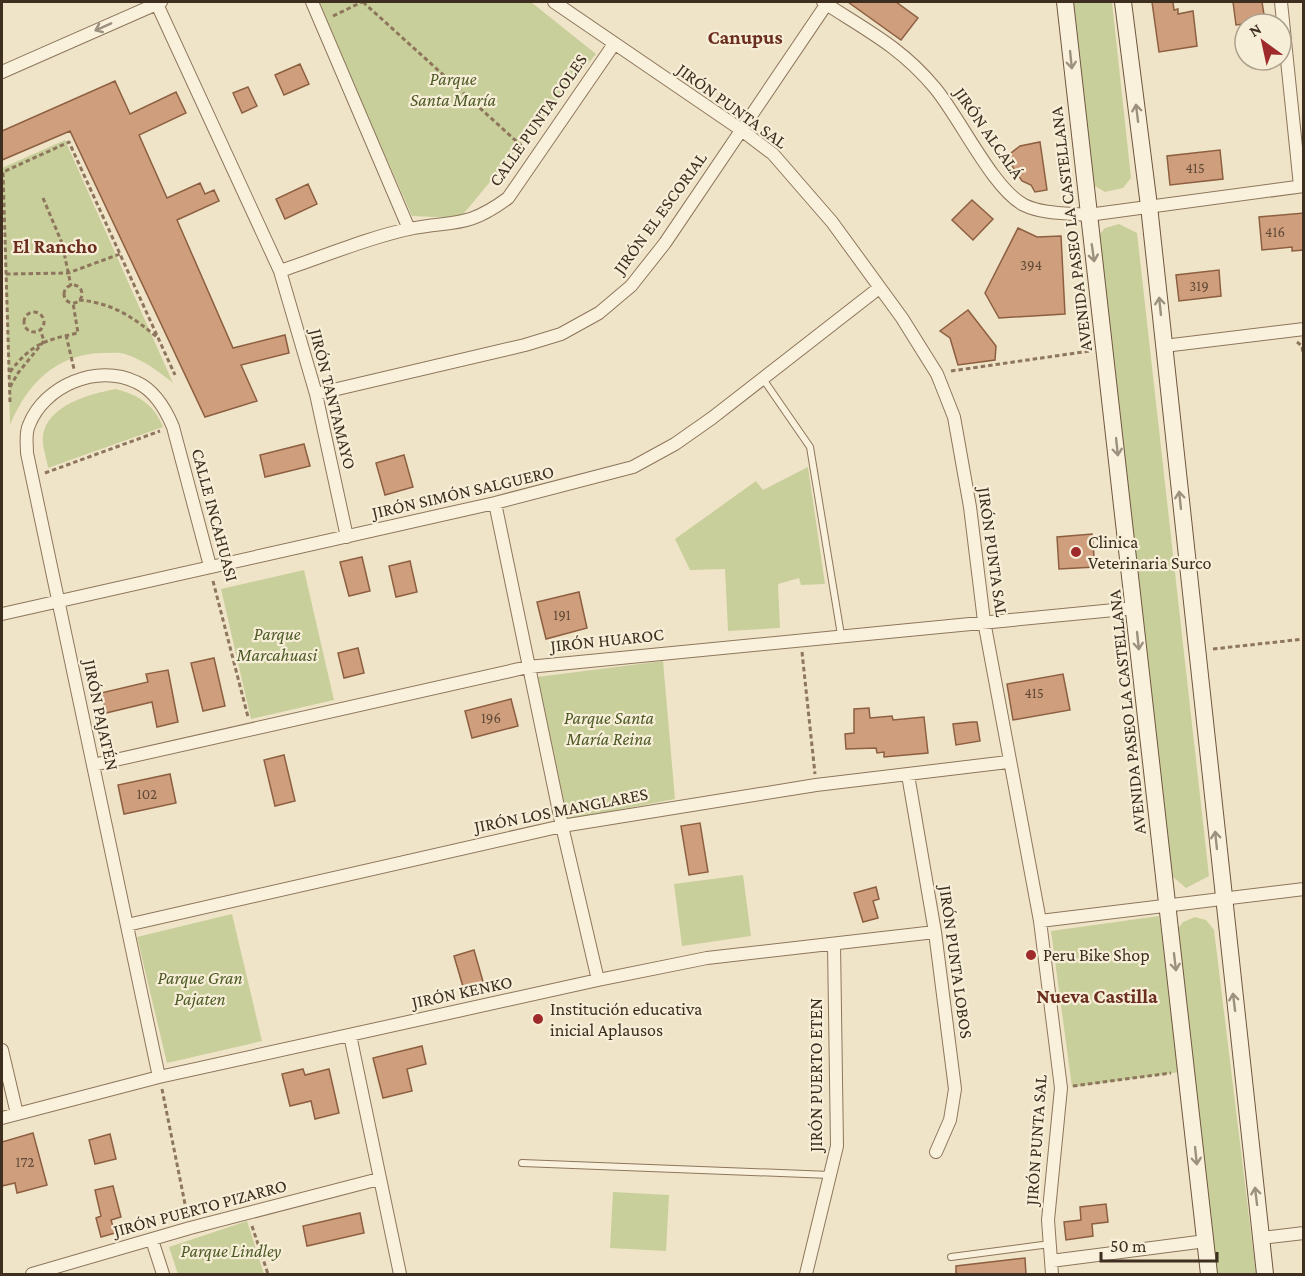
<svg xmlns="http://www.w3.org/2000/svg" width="1305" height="1276" font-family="'Crimson Pro',serif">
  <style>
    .green { fill: #c9cf9b }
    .building { fill: #cf9f7d; stroke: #8d5f41; stroke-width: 1.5 }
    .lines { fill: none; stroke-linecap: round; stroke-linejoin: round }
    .service-casing { stroke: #8d765c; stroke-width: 8 }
    .minor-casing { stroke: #8d765c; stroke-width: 14 }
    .secondary-casing { stroke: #6f573f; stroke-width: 18 }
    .path { stroke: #8d765c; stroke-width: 3; stroke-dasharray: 4.5 3; stroke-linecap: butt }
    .service { stroke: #faf1dc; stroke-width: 6 }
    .minor { stroke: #faf1dc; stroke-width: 12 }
    .secondary { stroke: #faf1dc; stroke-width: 16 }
    .oneway { stroke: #9c907e }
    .poi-dot { fill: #9e2a2b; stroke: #f7eed8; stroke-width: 2 }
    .labels { text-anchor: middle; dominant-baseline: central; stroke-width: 4.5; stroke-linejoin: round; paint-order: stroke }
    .number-label { font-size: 15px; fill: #624a37 }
    .park-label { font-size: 18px; font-style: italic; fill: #4d5a26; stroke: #f7eed8 }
    .street-label { font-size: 18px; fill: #3d2e20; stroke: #f7eed8 }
    .poi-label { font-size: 18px; fill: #3d2e20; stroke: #f7eed8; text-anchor: start }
    .neighbourhood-label { font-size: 20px; font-weight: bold; fill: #6b2e1e; stroke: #f7eed8 }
  </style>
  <rect width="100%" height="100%" fill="#f0e4c8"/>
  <path class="green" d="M 317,2 L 531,2 L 596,54 L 460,218 L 412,216 Z
    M 1072,2 L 1112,2 L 1131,178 L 1123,188 L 1105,192 L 1093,185 Z
    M 65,140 L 173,383 C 158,371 144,360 125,354 C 118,352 110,353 102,353 C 56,354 27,384 10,425 L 2,168 Z
    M 1119,224 L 1137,233 L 1209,876 L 1186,888 L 1172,876 L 1099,235 L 1105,228 Z
    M 116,389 C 138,395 154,404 163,427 L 48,468 C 47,460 44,452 43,444 C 40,407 88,394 116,389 Z
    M 808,467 L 825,584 L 801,585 L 799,578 L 778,584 L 780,628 L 728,631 L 725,569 L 690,570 L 675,539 L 756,481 L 763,490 Z
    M 304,570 L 334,700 L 251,719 L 221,589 Z
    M 663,661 L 675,799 L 566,820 L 537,677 Z
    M 743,875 L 751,936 L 682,946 L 674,884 Z
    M 232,914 L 262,1041 L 167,1063 L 137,937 Z
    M 1159,916 L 1180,1072 L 1072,1087 L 1051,931 Z
    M 1195,917 L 1206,920 L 1214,930 L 1256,1274 L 1216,1274 L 1177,930 L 1183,922 Z
    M 613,1192 L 669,1195 L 666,1251 L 610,1248 Z
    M 247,1221 L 264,1274 L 178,1274 L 169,1247 Z"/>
  <path class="building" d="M 848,2 L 896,2 L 918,18 L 901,40 Z
    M 1152,2 L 1173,2 L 1174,10 L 1178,9 L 1178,14 L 1193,11 L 1197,46 L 1159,52 Z
    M 1233,2 L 1262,2 L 1265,21 L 1236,25 Z
    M 300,64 L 309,84 L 284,95 L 275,75 Z
    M 115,81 L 130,114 L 176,92 L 186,113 L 139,135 L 167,198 L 200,183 L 205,194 L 214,190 L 219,201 L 177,220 L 233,348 L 285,335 L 289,353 L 241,365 L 257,401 L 205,417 L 70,131 L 2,160 L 2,131 Z
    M 248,87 L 257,106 L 242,113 L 233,93 Z
    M 1040,142 L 1047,190 L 1035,192 L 1031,185 L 1022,181 L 1006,157 L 1020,146 Z
    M 1220,150 L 1223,179 L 1170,185 L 1167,156 Z
    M 308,184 L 317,204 L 285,219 L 276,199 Z
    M 972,200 L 993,219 L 973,240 L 952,220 Z
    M 1304,213 L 1304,250 L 1292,251 L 1292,247 L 1262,250 L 1259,217 Z
    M 1018,228 L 1037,237 L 1061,236 L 1065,314 L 999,318 L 985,293 Z
    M 1219,270 L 1221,296 L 1179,301 L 1176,275 Z
    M 968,310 L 996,346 L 995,360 L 958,365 L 950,338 L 940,331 Z
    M 304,444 L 310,466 L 265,477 L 260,455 Z
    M 404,455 L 413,487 L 385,495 L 376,463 Z
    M 1092,534 L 1095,567 L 1059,569 L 1057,537 Z
    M 362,557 L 370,591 L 349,596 L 340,562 Z
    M 410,561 L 417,592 L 396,597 L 389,566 Z
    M 579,592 L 587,628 L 546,639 L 537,602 Z
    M 358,648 L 364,673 L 344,678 L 338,653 Z
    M 214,658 L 225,706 L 203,711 L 191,663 Z
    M 168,670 L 178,722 L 157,727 L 152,702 L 106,713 L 101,693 L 148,682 L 146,674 Z
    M 1063,674 L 1070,710 L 1013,720 L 1007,684 Z
    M 511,699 L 518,726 L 472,738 L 465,711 Z
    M 869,708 L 870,718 L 892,716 L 893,720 L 924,717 L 928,753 L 884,757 L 884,752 L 877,753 L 876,748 L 846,749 L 845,734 L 854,733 L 854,709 Z
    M 972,722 L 977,722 L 980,741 L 956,745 L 953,724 Z
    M 284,755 L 295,801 L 275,806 L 264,760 Z
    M 170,774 L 176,803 L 124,814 L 118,785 Z
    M 700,823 L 708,872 L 689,875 L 681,826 Z
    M 876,887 L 879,899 L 873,901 L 878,918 L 863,922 L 854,893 Z
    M 474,950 L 484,985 L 464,990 L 454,956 Z
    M 422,1046 L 426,1064 L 407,1069 L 412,1091 L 383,1098 L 373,1058 Z
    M 303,1069 L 305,1075 L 329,1069 L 339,1113 L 315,1119 L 311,1101 L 290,1106 L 282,1074 Z
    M 33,1133 L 47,1185 L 17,1193 L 15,1183 L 2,1186 L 2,1142 Z
    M 110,1134 L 116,1159 L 95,1164 L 89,1140 Z
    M 113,1186 L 121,1217 L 111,1220 L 115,1233 L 101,1237 L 96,1218 L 101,1216 L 95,1190 Z
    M 1106,1204 L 1108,1222 L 1092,1224 L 1093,1236 L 1066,1240 L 1064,1222 L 1081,1220 L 1080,1207 Z
    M 360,1213 L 364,1233 L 307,1246 L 303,1226 Z
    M 1025,1258 L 1026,1275 L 956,1275 L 956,1266 Z"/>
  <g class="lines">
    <g class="service-casing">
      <path id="service" d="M 763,379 L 810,447 L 841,635
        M 522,1163 L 830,1175
        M 951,1257 L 1050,1244"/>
    </g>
    <g class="minor-casing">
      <path id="minor" d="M 156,2 L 280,271 L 316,394 L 347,537
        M 312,2 L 409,229
        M 554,2 L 740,129 L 773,154 L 832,222 L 902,318 L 937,374 L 954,417 L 970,507 L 984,621 L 1040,921 L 1061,1088 L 1048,1220 L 1052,1274
        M 823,2 C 866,30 901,47 935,88 C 960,118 993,189 1024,205 C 1042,214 1068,213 1088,215 L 1304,186
        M 1281,2 L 1300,186
        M 2,72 L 161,2
        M 280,271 C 320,258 369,237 409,229 C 454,220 466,229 508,198 L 614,44
        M 1164,346 L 1304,329
        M 316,394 L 525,345 L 561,334 L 599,313 L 631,286 L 665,243 L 828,2
        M 495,503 L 562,826 L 598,980
        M 2,614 L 495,503 L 633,467 L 675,444 L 712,418 L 879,288
        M 93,765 L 528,667 L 1135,608
        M 908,775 L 935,932 L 955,1089 L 950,1120 L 936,1152
        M 1040,921 L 1304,889
        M 127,925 L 562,826 L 816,785 L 1008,762
        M 350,1035 L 400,1274
        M 2,1050 L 17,1114
        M 159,1077 L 27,453 C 27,444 25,433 29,425 C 44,386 97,363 136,382 C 154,390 166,410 173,427 L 210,566
        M 2,1118 L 159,1077 L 598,980 L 707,958 L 935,932
        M 1261,1238 L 1304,1233
        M 152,1240 L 163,1274
        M 1051,1261 L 1206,1241
        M 32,1274 L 190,1228 L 379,1179
        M 806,1274 L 837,1146 L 834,944"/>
    </g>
    <g class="secondary-casing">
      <path id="secondary" d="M 1065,2 L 1209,1274
        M 1123,2 L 1149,206 L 1265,1274"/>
    </g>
    <path class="path" d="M 363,2 L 525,149
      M 333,16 L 362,2
      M 43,198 L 62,243 L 71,286
      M 6,274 L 68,273 L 120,254
      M64 294a9 9 0 1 1 18 0a9 9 0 1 1-18 0Z
      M 79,300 C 113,303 133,317 158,338
      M24 322a10 10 0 1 1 20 0a10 10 0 1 1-20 0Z
      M 66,335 L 74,369
      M 1297,342 L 1302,346 L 1304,359
      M 951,371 L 1090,351
      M 10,372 C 31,344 45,340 78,333 L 73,303
      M 10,387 L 18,373 L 44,341 L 40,329
      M 10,402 L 3,172 L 69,142 L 175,375
      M 45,473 L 160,431
      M 213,581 L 248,717
      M 1213,649 L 1304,639
      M 802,652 L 815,774
      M 1073,1086 L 1171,1073
      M 162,1089 L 187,1214
      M 252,1226 L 268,1274"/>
    <use href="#service" class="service"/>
    <use href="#minor" class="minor"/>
    <use href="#secondary" class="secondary"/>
  </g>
  <defs><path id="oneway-shaft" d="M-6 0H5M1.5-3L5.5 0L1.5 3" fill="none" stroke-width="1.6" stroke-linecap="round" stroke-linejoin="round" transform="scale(1.5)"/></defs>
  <g class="oneway">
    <use href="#oneway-shaft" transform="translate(103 27) rotate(156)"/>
    <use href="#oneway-shaft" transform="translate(1071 60) rotate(84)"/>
    <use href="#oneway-shaft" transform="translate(1137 113) rotate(-97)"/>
    <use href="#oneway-shaft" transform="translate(1093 253) rotate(82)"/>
    <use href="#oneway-shaft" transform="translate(1160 306) rotate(-96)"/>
    <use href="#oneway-shaft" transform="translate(1117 447) rotate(84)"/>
    <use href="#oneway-shaft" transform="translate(1180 500) rotate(-96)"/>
    <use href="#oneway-shaft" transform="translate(1138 641) rotate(84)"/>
    <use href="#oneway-shaft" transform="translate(1216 840) rotate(-96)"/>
    <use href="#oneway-shaft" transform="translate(1175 962) rotate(83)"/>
    <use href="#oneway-shaft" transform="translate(1234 1002) rotate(-97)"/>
    <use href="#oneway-shaft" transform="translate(1196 1156) rotate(84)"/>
    <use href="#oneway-shaft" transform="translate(1256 1196) rotate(-97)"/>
  </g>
  <g class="poi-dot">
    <circle cx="1076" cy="552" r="6"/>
    <circle cx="1031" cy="955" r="6"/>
    <circle cx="538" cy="1019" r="6"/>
  </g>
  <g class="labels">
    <g class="number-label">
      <text x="1195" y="168">415</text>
      <text x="1275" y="232">416</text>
      <text x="1031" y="265">394</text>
      <text x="1199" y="286">319</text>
      <text x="562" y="615">191</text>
      <text x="1034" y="693">415</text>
      <text x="491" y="718">196</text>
      <text x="147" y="794">102</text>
      <text x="25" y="1162">172</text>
    </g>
    <g class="park-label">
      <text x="453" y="79">Parque<tspan x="453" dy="21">Santa María</tspan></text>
      <text x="277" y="634">Parque<tspan x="277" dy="21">Marcahuasi</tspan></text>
      <text x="609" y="718">Parque Santa<tspan x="609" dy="21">María Reina</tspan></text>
      <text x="200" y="978">Parque Gran<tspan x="200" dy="21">Pajaten</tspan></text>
      <text x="231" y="1251">Parque Lindley</text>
    </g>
    <g class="street-label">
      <text transform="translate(732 106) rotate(36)">JIRÓN PUNTA SAL</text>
      <text transform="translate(538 120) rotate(-55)">CALLE PUNTA COLES</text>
      <text transform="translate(989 133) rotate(55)">JIRÓN ALCALÁ</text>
      <text transform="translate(660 213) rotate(-54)">JIRÓN EL ESCORIAL</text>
      <text transform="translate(1071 229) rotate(-97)">AVENIDA PASEO LA CASTELLANA</text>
      <text transform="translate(333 399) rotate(76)">JIRÓN TANTAMAYO</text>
      <text transform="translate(463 492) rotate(-13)">JIRÓN SIMÓN SALGUERO</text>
      <text transform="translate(215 515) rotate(75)">CALLE INCAHUASI</text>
      <text transform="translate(993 552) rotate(82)">JIRÓN PUNTA SAL</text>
      <text transform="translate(607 640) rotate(-6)">JIRÓN HUAROC</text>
      <text transform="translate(1127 712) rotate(-96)">AVENIDA PASEO LA CASTELLANA</text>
      <text transform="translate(101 715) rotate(78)">JIRÓN PAJATÉN</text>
      <text transform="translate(561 810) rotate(-11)">JIRÓN LOS MANGLARES</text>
      <text transform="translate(956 962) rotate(82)">JIRÓN PUNTA LOBOS</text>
      <text transform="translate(462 992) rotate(-12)">JIRÓN KENKO</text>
      <text transform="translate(816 1075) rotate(-90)">JIRÓN PUERTO ETEN</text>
      <text transform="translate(1036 1140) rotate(-86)">JIRÓN PUNTA SAL</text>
      <text transform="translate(200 1208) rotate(-15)">JIRÓN PUERTO PIZARRO</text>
    </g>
    <g class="poi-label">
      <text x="1088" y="542">Clinica<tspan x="1088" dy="21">Veterinaria Surco</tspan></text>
      <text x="1043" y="955">Peru Bike Shop</text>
      <text x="550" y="1009">Institución educativa<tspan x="550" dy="21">inicial Aplausos</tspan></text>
    </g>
    <g class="neighbourhood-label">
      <text x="745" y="37">Canupus</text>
      <text x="55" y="246">El Rancho</text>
      <text x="1097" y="996">Nueva Castilla</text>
    </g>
  </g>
  <rect width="1305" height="1276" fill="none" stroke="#3d2e20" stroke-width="6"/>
  <g transform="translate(1263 42) rotate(327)"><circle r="28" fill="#f7eed8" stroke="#ada18e" stroke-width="1.5"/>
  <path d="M0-4.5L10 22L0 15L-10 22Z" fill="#9e2a2b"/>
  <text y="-9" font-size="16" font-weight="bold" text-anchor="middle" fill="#3d2e20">N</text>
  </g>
  <path d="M1101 1252v9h116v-9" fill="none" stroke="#3d2e20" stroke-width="3"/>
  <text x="1110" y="1252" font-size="18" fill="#3d2e20" stroke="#f7eed8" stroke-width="4.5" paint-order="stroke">50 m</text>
</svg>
